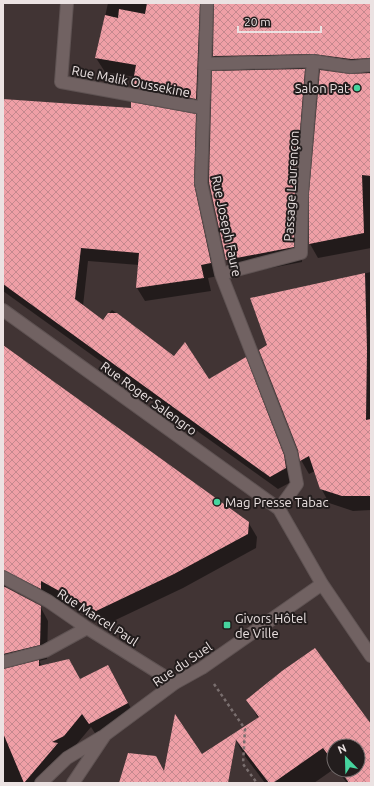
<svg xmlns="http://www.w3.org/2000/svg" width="374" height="786" font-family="Ubuntu,sans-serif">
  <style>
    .shadow { fill: #0007 }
    .building { fill: url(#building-cross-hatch) }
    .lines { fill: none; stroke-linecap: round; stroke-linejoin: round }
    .street-casing { stroke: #5f5353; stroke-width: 14 }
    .path { stroke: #7a6f6f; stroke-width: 2.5; stroke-dasharray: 3 3; stroke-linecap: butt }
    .street { stroke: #716262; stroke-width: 12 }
    .poi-dot { fill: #46d49e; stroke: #231d1d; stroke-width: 1.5 }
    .labels { text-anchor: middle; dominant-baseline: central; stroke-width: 4; stroke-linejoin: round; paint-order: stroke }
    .street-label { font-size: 13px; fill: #ebe2e2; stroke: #231d1d }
    .poi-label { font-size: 13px; fill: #ebe2e2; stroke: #231d1d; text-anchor: start }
  </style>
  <defs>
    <pattern id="building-cross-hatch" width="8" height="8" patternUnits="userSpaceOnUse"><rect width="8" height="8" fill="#ef9fa6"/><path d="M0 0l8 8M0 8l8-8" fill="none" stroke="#c5888e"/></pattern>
  </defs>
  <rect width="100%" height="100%" fill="#413434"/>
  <path class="shadow" d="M 108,3 L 371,3 L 371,248 L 318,258 L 310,244 L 350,75 L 361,74 L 322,68 L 303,68 L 313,85 L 303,208 L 302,262 L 235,275 L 227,260 L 223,72 L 214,56 L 215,10 L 209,13 L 204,113 L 141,102 L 133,87 L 135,77 L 105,72 L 96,58 Z
    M 3,99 L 195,115 L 203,129 L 201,199 L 218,276 L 208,278 L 211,291 L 145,301 L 137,288 L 139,265 L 88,261 L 83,306 L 103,321 L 112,310 L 208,381 L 245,359 L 253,372 L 291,469 L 293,481 L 278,489 L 3,291 Z
    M 371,272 L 371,510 L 353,511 L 329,503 L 321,488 L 315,471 L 309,474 L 301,460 L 268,345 L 252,299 Z
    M 3,345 L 248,522 L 257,537 L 256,548 L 183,588 L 105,625 L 49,595 L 8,585 L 5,588 L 40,606 L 48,621 L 47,659 L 39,661 L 42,666 L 80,680 L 116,680 L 136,718 L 98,738 L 91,727 L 44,783 L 3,783 Z
    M 248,700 L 371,725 L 371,783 L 347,783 L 337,770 L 358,770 L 358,746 L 334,746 L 334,769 L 314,783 L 265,783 L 244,755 L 233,735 L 258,718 Z"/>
  <path class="building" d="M 147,3 L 200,3 L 196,99 L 132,87 L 136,65 L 95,58 L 105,15 L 118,18 L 119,9 L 145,14 Z
    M 214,3 L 371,3 L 371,58 L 351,59 L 313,54 L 213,56 Z
    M 305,69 L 295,192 L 294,247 L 226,260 L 209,182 L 212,71 Z
    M 320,70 L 350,74 L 371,73 L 371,176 L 362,175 L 364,233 L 309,244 L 309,193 Z
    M 3,99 L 131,108 L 131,102 L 196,114 L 194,184 L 211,263 L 201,265 L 204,278 L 136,288 L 139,253 L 81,248 L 75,299 L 103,320 L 108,313 L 117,313 L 174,356 L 185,342 L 209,379 L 246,357 L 284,455 L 286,468 L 270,477 L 3,284 Z
    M 365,273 L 367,350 L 366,420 L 371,419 L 371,496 L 342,496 L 320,489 L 309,456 L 300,461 L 298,450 L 259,350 L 267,345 L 250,298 Z
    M 3,345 L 249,522 L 248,534 L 174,574 L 96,611 L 41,581 L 41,589 L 3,570 Z
    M 3,586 L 41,606 L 40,645 L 3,654 Z
    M 315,648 L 371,724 L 371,783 L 349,783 L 340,770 L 358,770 L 358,746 L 334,746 L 334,763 L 323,748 L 273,783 L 269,783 L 236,740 L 228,783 L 119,783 L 128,753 L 156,756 L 164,771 L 175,714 L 202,754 L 259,717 L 246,700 L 282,671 Z
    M 69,659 L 80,679 L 108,665 L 128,703 L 89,724 L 82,714 L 64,736 L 52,742 L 58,743 L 24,783 L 3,733 L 3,669 L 39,660 L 39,666 Z"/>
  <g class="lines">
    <g class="street-casing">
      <path id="street" d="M 67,3 L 61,82 L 203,108
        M 207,3 L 201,183 L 221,274 L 291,453 L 297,484 L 279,509
        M 205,64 L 313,61 L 351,67 L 371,65
        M 221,274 L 301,253 L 302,193 L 313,61
        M 3,310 L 279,509 L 322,584 L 371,656
        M 3,577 L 48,601 L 87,628 L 175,683
        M 3,662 L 45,651 L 87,628
        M 41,783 L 67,758 L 102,737
        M 73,783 L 105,735 L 175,683 L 202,668 L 322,584"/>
    </g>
    <path class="path" d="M 214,684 L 245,729 L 243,764 L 257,783"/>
    <use href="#street" class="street"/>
  </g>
  <g class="poi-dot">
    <circle cx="357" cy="88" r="4"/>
    <circle cx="217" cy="502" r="4"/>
    <rect x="223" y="621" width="8" height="8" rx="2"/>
  </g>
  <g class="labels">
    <g class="street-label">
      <text transform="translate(131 81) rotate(11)">Rue Malik Oussekine</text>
      <text transform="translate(291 186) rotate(-87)">Passage Laurençon</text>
      <text transform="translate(227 226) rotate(78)">Rue Joseph Faure</text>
      <text transform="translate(149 398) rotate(36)">Rue Roger Salengro</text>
      <text transform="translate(98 617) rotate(33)">Rue Marcel Paul</text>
      <text transform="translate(182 664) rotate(-34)">Rue du Suel</text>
    </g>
    <g class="poi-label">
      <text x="349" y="88" text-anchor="end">Salon Pat</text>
      <text x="225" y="502">Mag Presse Tabac</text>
      <text x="235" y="618">Givors Hôtel<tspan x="235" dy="15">de Ville</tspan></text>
    </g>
  </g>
  <rect width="374" height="786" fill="none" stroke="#ebe2e2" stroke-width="8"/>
  <g transform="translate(346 758) rotate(337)"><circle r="19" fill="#231d1d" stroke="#736c6c"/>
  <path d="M0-3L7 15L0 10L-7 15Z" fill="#46d49e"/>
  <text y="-6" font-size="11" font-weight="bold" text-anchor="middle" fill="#ebe2e2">N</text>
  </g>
  <path d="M238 26v6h83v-6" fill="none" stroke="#ebe2e2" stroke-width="2"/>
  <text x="244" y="26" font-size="12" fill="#ebe2e2" stroke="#231d1d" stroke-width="3" paint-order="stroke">20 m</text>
</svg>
